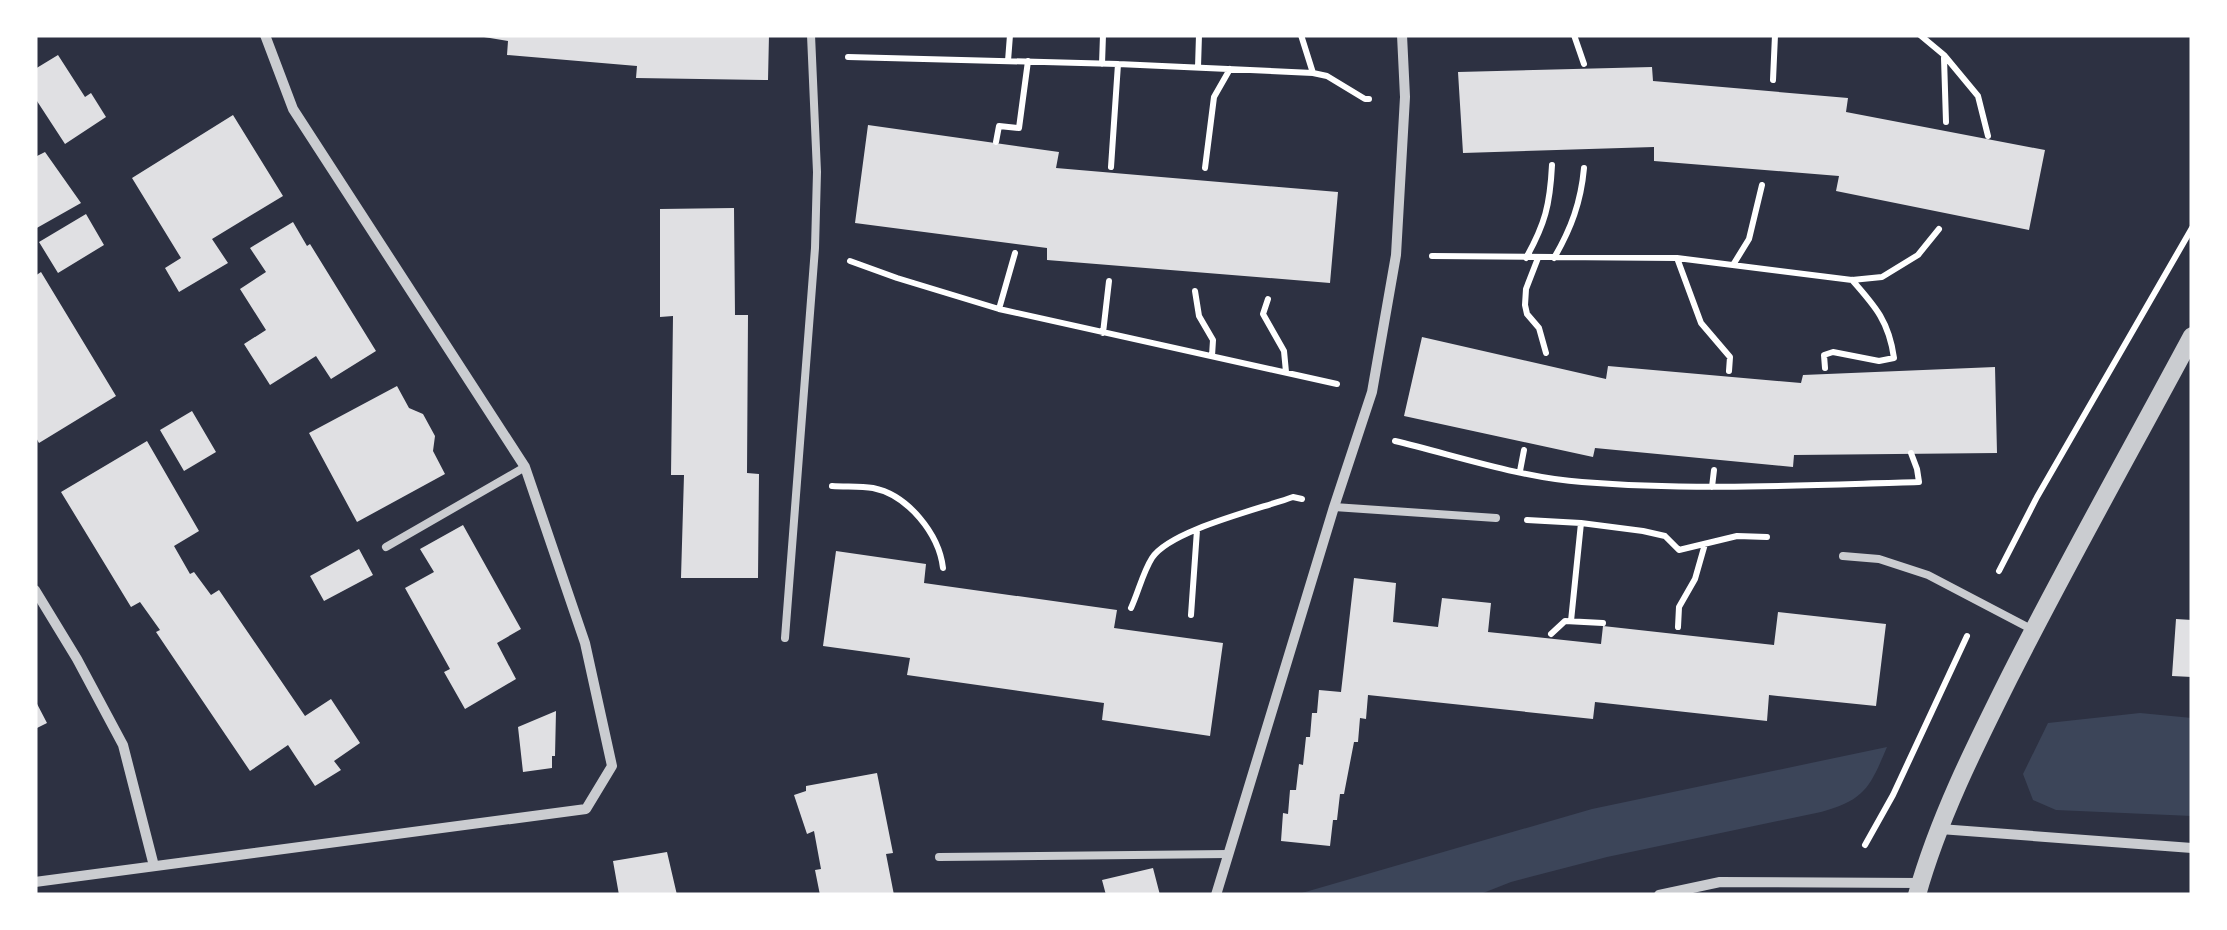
<svg xmlns="http://www.w3.org/2000/svg" width="2227" height="930" font-family="'Titillium Web',sans-serif">
  <style>
    .green { fill: #3c4559 }
    .building { fill: #e0e0e3 }
    .lines { fill: none; stroke-linecap: round; stroke-linejoin: round }
    .path { stroke: #fff; stroke-width: 6 }
    .service { stroke: #caccd0; stroke-width: 8 }
    .minor { stroke: #caccd0; stroke-width: 10 }
    .tertiary { stroke: #caccd0; stroke-width: 18 }
  </style>
  <rect width="100%" height="100%" fill="#2d3142"/>
  <path class="green" d="M 2140,713 L 2192,718 L 2192,816 L 2056,810 L 2033,800 L 2023,774 L 2048,723 Z
    M 1887,747 C 1870,787 1865,800 1821,812 L 1607,857 L 1511,882 L 1478,895 L 1295,895 L 1592,809 Z"/>
  <path class="building" d="M 484,35 L 769,35 L 768,80 L 636,78 L 637,66 L 507,55 L 508,41 L 484,37 Z
    M 58,55 L 85,97 L 91,93 L 106,117 L 65,144 L 35,98 L 35,69 Z
    M 1652,67 L 1653,81 L 1848,98 L 1846,112 L 2045,150 L 2029,230 L 1836,191 L 1839,176 L 1654,161 L 1654,147 L 1463,153 L 1458,72 Z
    M 233,115 L 283,196 L 212,239 L 228,263 L 179,292 L 165,268 L 181,258 L 132,178 Z
    M 868,125 L 1059,152 L 1056,168 L 1338,192 L 1330,283 L 1047,260 L 1047,248 L 855,223 Z
    M 45,152 L 81,203 L 35,229 L 35,157 Z
    M 734,208 L 735,315 L 748,315 L 747,473 L 759,474 L 758,578 L 681,578 L 684,475 L 671,475 L 673,316 L 660,317 L 660,209 Z
    M 86,214 L 104,245 L 58,273 L 39,242 Z
    M 293,222 L 307,246 L 310,244 L 376,351 L 331,379 L 316,356 L 270,385 L 244,344 L 266,330 L 240,289 L 266,272 L 250,248 Z
    M 41,272 L 116,396 L 39,443 L 35,436 L 35,276 Z
    M 1422,337 L 1606,379 L 1608,366 L 1801,383 L 1803,375 L 1995,367 L 1997,453 L 1794,455 L 1793,467 L 1595,448 L 1593,457 L 1404,416 Z
    M 397,386 L 409,408 L 423,414 L 435,436 L 433,451 L 445,474 L 357,522 L 309,433 Z
    M 192,411 L 216,452 L 184,471 L 160,430 Z
    M 147,441 L 199,531 L 174,546 L 190,574 L 194,572 L 211,595 L 219,590 L 305,716 L 331,699 L 360,743 L 334,761 L 341,770 L 315,786 L 288,745 L 250,771 L 156,632 L 160,630 L 140,602 L 131,607 L 61,492 Z
    M 463,525 L 521,629 L 497,643 L 516,679 L 465,709 L 444,672 L 450,669 L 405,588 L 434,572 L 420,549 Z
    M 359,549 L 373,575 L 324,601 L 310,576 Z
    M 836,551 L 926,564 L 924,583 L 1117,610 L 1114,628 L 1223,643 L 1210,736 L 1102,720 L 1104,703 L 907,675 L 910,658 L 823,646 Z
    M 1354,578 L 1396,583 L 1393,622 L 1438,627 L 1442,598 L 1491,603 L 1488,632 L 1601,644 L 1603,626 L 1774,645 L 1778,612 L 1886,624 L 1876,706 L 1769,695 L 1767,721 L 1595,702 L 1593,719 L 1368,695 L 1366,719 L 1360,718 L 1358,742 L 1354,742 L 1344,794 L 1340,794 L 1337,820 L 1333,820 L 1330,846 L 1281,841 L 1283,813 L 1288,814 L 1290,790 L 1296,790 L 1299,764 L 1303,765 L 1306,737 L 1310,737 L 1312,713 L 1317,713 L 1319,690 L 1341,692 Z
    M 2176,619 L 2192,620 L 2192,677 L 2172,676 Z
    M 35,700 L 47,723 L 35,729 Z
    M 556,711 L 555,756 L 552,756 L 552,768 L 523,772 L 518,727 Z
    M 877,773 L 893,853 L 886,854 L 894,895 L 820,895 L 815,870 L 821,869 L 814,831 L 807,834 L 794,795 L 806,791 L 806,786 Z
    M 667,852 L 677,895 L 619,895 L 613,861 Z
    M 1153,868 L 1160,895 L 1106,895 L 1102,880 Z"/>
  <g class="lines">
    <path class="path" d="M 1301,35 L 1313,73
      M 1574,35 L 1584,64
      M 1920,35 L 1944,55 L 1978,96 L 1988,136
      M 848,57 L 1118,64 L 1313,73 L 1327,76 L 1365,99 L 1369,99
      M 1944,58 L 1946,122
      M 1008,61 L 1010,35
      M 1102,64 L 1103,35
      M 1198,67 L 1199,35
      M 1773,80 L 1775,35
      M 996,142 L 999,126 L 1019,128 L 1028,61
      M 1111,167 L 1118,64
      M 1205,168 L 1214,97 L 1230,69
      M 1432,256 L 1677,258 L 1852,280 L 1882,277 L 1918,255 L 1939,229
      M 1526,258 C 1545,224 1550,205 1552,165
      M 1538,258 L 1526,289 L 1525,305 L 1527,314 L 1539,328 L 1546,353
      M 1554,258 C 1571,229 1581,202 1584,168
      M 1677,258 L 1701,323 L 1730,357 L 1729,371
      M 850,261 L 897,278 L 999,309 L 1337,384
      M 1733,265 L 1749,239 L 1762,185
      M 1195,291 L 1199,316 L 1213,340 L 1212,356
      M 1268,299 L 1263,314 L 1284,351 L 1286,372
      M 999,309 L 1015,253
      M 1103,333 L 1109,281
      M 1825,368 L 1824,355 L 1833,352 L 1879,361 L 1894,358 C 1889,322 1876,307 1852,280
      M 1395,441 C 1454,455 1522,478 1582,482 C 1694,491 1807,485 1919,482 L 1917,469 L 1911,453
      M 1520,471 L 1524,450
      M 832,486 C 845,487 860,486 873,488 C 908,495 939,534 943,568
      M 1712,487 L 1714,470
      M 1527,520 L 1581,523 L 1643,531 L 1665,536 L 1679,550 L 1737,536 L 1767,537
      M 1999,571 L 2037,497 L 2192,228
      M 1131,608 C 1138,593 1143,572 1152,558 C 1170,530 1260,509 1293,497 L 1302,499
      M 1191,615 L 1197,530
      M 1571,621 L 1581,523
      M 1678,627 L 1679,607 L 1695,579 L 1705,544
      M 1551,634 L 1565,621 L 1603,623
      M 1865,845 L 1893,795 L 1967,636"/>
    <path class="service" d="M 1334,507 L 1496,518
      M 386,547 L 525,467
      M 1843,556 L 1879,559 L 1928,575 L 2033,630
      M 785,638 L 815,248 L 817,172 L 811,35
      M 939,857 L 1228,854"/>
    <path class="minor" d="M 35,590 L 77,659 L 123,745 L 154,866
      M 1940,829 L 2192,848
      M 35,882 L 586,809 L 612,766 L 585,643 L 525,467 L 293,109 L 265,35
      M 1216,895 L 1334,507 L 1372,392 L 1396,255 L 1405,97 L 1402,35
      M 1659,895 L 1720,882 L 1920,883"/>
    <path class="tertiary" d="M 1917,895 C 1938,820 1974,748 2009,678 C 2067,563 2131,450 2192,336"/>
  </g>
  <rect width="2227" height="930" fill="none" stroke="#ffffff" stroke-width="75"/>
</svg>
